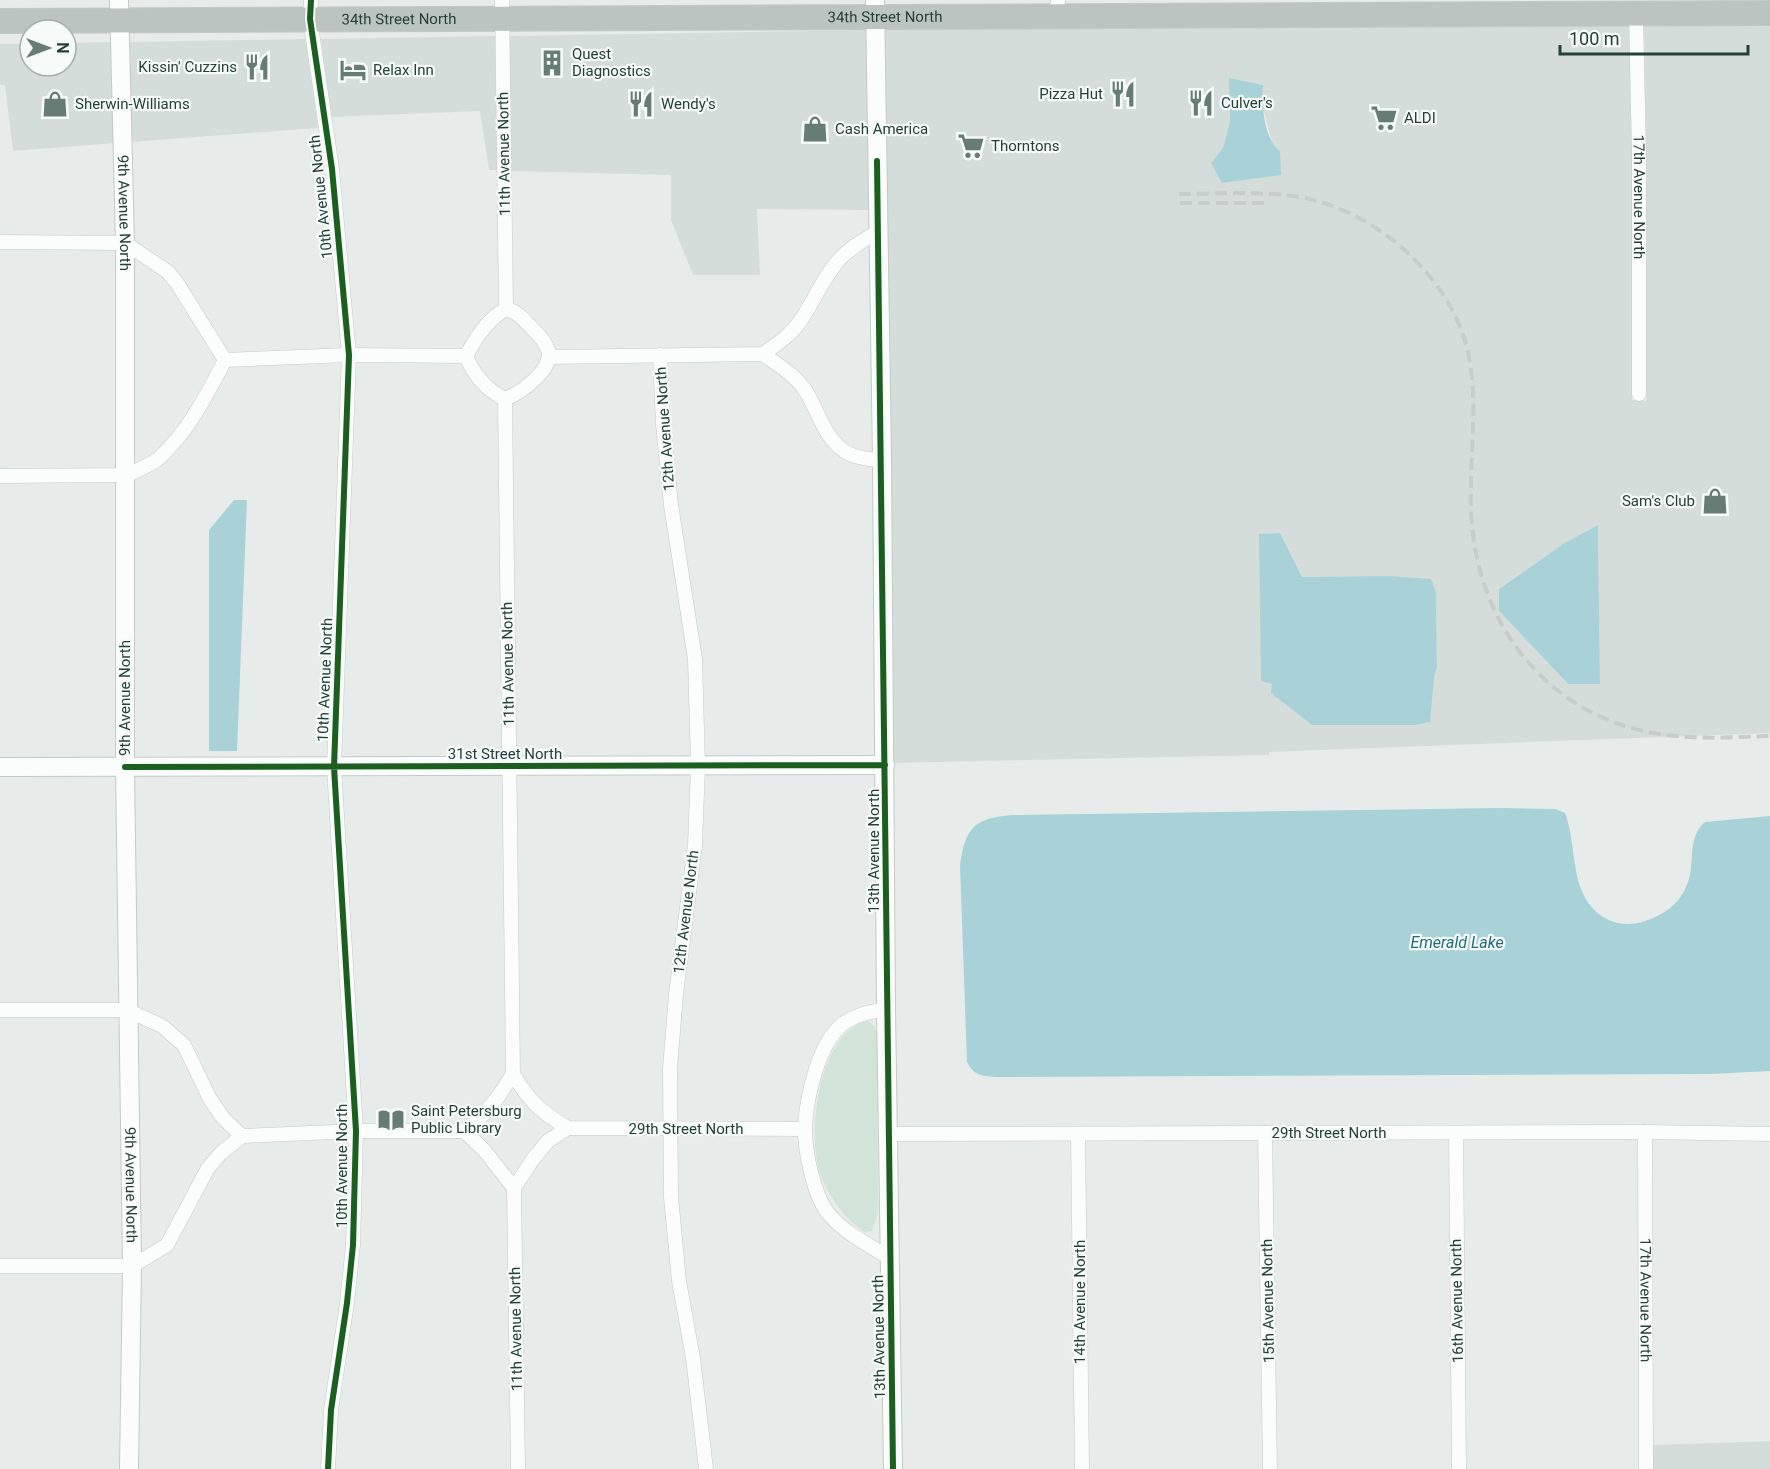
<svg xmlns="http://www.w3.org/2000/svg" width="1770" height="1469" font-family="Roboto,sans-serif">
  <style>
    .built { fill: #d5ddda; fill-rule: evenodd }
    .green { fill: #d1e4d7 }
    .water { fill: #a9d2d8 }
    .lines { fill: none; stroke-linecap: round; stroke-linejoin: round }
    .street-casing { stroke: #c4c9c7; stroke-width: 15 }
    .secondary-casing { stroke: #c3cac7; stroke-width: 20 }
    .highway-casing { stroke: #c2cac8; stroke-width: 26 }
    .street { stroke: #fbfcfc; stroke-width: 14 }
    .secondary { stroke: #fbfcfc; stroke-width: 18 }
    .highway { stroke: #bcc4c2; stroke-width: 24 }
    .rail { stroke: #c8cccb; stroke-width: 4; stroke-dasharray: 12 6; stroke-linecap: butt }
    .cycleway-casing { stroke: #f6faf8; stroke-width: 10 }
    .cycleway { stroke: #1b5e20; stroke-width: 6 }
    .labels { text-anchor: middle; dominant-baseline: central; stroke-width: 4.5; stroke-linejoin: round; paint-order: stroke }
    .street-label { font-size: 15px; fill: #244038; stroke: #f6faf8 }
    .poi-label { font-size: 15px; fill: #244038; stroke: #f6faf8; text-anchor: start }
    .water-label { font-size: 16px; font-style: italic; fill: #1f6d7b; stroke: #f6faf8 }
  </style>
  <rect width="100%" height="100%" fill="#e7ecea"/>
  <path class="built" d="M 1479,20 L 1629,20 L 1632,157 L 1632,400 L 1646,401 L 1646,157 L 1644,20 L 1770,20 L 1770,733 L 1269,752 L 1269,755 L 892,763 L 886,235 L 889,233 L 886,229 L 883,30 ZM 1229,79 L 1263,85 L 1262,104 L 1273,146 L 1223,148 L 1230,121 ZM 1598,526 L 1600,683 L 1568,684 L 1499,611 L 1499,589 L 1563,544 ZM 1280,533 L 1302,577 L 1388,576 L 1436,593 L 1437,667 L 1416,725 L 1272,693 Z
    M 868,30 L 871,210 L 757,209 L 760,275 L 693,275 L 671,220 L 671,175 L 511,171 L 509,36 Z
    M 495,36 L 497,170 L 489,170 L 480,111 L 331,117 L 321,39 Z
    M 306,39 L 318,128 L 130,142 L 128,42 Z
    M 113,42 L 115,143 L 13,151 L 5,85 L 0,85 L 0,44 L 30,43 L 30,66 L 66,66 L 66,43 Z
    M 1770,1441 L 1770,1469 L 1653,1469 L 1653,1445 Z"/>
  <path class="green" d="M 868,1021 L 875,1027 L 877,1036 L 878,1213 L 872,1231 L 864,1232 C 845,1218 832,1201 822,1179 C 805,1140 817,1031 868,1021 Z"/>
  <path class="water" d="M 1229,78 L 1263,85 C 1262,105 1263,138 1280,151 L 1281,175 L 1222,183 L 1211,163 L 1223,148 L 1230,121 Z
    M 234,500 L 247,500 L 237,751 L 209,751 L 209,530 Z
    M 1598,525 L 1600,684 L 1568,684 L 1499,611 L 1499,589 L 1563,544 Z
    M 1280,533 L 1302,577 L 1388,576 L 1431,579 L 1436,592 L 1437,667 L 1434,677 L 1430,722 L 1416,725 L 1312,725 L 1271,693 L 1272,684 L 1261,681 L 1259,534 Z
    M 1502,808 L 1555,809 L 1565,813 C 1579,850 1567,899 1609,920 C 1620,925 1633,925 1645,921 C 1664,915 1681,903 1688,882 C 1695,862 1687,837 1705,822 L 1770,816 L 1770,1071 L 1711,1074 L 995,1077 C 982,1076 973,1075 967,1062 L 960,866 C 965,829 973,818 1012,815 Z"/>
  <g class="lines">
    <g class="street-casing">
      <g id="street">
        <path d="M 311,0 L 310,19 L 332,169 L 349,355 L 334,767 L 356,1131 L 353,1245 L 347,1303 L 331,1410 L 328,1469"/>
        <path d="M 502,0 L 506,309"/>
        <path id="s1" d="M 1636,14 L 1639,157 L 1639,394"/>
        <path d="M 1056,15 L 1058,0"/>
        <path d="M 0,242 L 125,243 L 168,272 L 177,283 L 225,360 C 208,393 188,432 159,458 C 150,466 137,470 126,475 L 0,476"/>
        <path d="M 506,309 C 517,311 524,320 532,328 C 537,333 546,342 548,350 C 554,370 520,393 505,399 C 486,390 474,375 466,356 C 475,339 488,318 506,309 Z"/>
        <path d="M 763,354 C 778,365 795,375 805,390 C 819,411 825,443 850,454 C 860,459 872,459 882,461"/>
        <path d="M 660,355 L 663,424 L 671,505 L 695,659 L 698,766 L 695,845 L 676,994 L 670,1068 L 671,1197 L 679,1281 L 693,1358 L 706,1469"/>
        <path d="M 549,357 L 763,354 C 777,344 791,335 801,320 C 814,301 822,279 838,261 C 849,248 864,240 879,231"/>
        <path d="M 225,360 L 349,355 L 466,356"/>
        <path d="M 505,399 L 513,1074 C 529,1101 541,1112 568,1128 L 805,1129"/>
        <path d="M 886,1009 C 871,1012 857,1014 844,1023 C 818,1042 806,1099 805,1129 C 805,1152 813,1192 827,1212 C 843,1232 868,1245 890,1258"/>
        <path d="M 0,1010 L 127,1010 L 162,1026 L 184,1045 L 210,1099 L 223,1118 L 242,1136 L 221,1153 L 208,1168 L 167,1245 L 132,1266 L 0,1266"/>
        <path d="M 464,1131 L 484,1150 L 514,1188"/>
        <path id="s2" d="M 1645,1132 L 1646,1469"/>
        <path d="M 1265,1133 L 1270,1469"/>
        <path d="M 888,1134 L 1645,1132 L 1770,1134"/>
        <path d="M 1078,1134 L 1082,1469"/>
        <path d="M 1456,1134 L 1459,1469"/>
        <path d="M 242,1136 L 356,1131 L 464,1131 L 482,1116 L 498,1097 L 513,1074"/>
        <path d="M 514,1188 L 518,1469"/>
        <path d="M 514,1188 L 533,1159 L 548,1141 L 568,1128"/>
      </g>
    </g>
    <g class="secondary-casing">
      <g id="secondary">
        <path id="s3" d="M 119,0 L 125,243 L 125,767 L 132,1266 L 129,1469"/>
        <path d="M 875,0 L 882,461 L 886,1009 L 893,1469"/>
        <path d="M 0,767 L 885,765"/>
      </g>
    </g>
    <g class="highway-casing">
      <g id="highway">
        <path id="s4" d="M 0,21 L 1770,13"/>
      </g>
    </g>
    <use href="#street" class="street"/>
    <use href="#secondary" class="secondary"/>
    <use href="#highway" class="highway"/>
    <path class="rail" d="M 1179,194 C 1223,194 1273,189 1317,201 C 1389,221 1458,287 1470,362 C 1479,419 1466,478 1473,534 C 1485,636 1556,719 1660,734 C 1697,740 1734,737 1770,736
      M 1180,203 L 1264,203"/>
    <g class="cycleway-casing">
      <path id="cycleway" d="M 311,0 L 310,19 L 332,169 L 349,355 L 334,767 L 356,1131 L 353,1245 L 347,1303 L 331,1410 L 328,1469
        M 877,161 L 893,1469
        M 125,767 L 885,765"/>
    </g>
    <use href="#cycleway" class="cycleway"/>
  </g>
  <defs>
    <g id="building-bare" transform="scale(2.07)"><path d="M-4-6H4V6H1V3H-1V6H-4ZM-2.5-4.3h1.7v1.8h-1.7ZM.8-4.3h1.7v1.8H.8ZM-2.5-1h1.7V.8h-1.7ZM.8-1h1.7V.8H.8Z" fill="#687c76" stroke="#f6faf8" stroke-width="2.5" paint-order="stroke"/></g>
    <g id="restaurant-bare" transform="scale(2.07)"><path d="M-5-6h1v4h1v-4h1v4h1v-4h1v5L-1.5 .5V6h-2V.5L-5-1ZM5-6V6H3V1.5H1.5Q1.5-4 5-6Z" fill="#687c76" stroke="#f6faf8" stroke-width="2.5" paint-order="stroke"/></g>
    <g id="hotel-bare" transform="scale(2.07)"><path d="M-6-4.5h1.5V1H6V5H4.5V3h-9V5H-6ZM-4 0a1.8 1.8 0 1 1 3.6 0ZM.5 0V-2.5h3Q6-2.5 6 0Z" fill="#687c76" stroke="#f6faf8" stroke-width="2.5" paint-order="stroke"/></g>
    <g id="shop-bare" transform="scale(2.07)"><path d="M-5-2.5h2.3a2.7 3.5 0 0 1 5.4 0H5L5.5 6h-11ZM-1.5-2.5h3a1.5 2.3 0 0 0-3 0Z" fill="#687c76" stroke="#f6faf8" stroke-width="2.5" paint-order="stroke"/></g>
    <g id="supermarket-bare" transform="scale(2.07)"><path d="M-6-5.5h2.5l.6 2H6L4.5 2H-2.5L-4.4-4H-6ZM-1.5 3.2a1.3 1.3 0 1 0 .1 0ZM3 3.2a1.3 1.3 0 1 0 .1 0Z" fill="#687c76" stroke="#f6faf8" stroke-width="2.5" paint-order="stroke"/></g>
    <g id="library-bare" transform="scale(2.07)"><path d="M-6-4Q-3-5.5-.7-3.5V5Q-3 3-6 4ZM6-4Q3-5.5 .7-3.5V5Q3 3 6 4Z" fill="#687c76" stroke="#f6faf8" stroke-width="2.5" paint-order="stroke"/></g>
  </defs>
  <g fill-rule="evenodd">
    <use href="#building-bare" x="552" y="63"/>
    <use href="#restaurant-bare" x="257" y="67"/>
    <use href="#hotel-bare" x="353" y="70"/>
    <use href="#restaurant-bare" x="1123" y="94"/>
    <use href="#restaurant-bare" x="1201" y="103"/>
    <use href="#shop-bare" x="55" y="104"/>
    <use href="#restaurant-bare" x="641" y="104"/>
    <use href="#supermarket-bare" x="1384" y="118"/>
    <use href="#shop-bare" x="815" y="129"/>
    <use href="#supermarket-bare" x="971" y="146"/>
    <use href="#shop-bare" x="1715" y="501"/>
    <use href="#library-bare" x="391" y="1120"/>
  </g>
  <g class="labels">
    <g class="street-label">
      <text stroke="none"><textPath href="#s4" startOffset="885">34th Street North</textPath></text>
      <text stroke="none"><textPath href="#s4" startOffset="399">34th Street North</textPath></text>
      <text transform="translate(504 154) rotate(-91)">11th Avenue North</text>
      <text transform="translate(321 197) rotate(-96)">10th Avenue North</text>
      <text stroke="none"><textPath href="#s1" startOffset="183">17th Avenue North</textPath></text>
      <text stroke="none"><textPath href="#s3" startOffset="213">9th Avenue North</textPath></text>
      <text transform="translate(665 429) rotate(-94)">12th Avenue North</text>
      <text transform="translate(508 664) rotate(-91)">11th Avenue North</text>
      <text transform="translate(325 680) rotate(-88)">10th Avenue North</text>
      <text transform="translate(125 698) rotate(-90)">9th Avenue North</text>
      <text x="505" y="754">31st Street North</text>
      <text transform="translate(874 851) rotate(-90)">13th Avenue North</text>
      <text transform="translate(686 912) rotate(-83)">12th Avenue North</text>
      <text x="686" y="1129">29th Street North</text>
      <text x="1329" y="1133">29th Street North</text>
      <text transform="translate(342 1166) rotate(-90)">10th Avenue North</text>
      <text stroke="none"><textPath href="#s3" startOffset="1185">9th Avenue North</textPath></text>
      <text transform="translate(1268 1301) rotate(-91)">15th Avenue North</text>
      <text transform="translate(1457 1301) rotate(-91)">16th Avenue North</text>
      <text stroke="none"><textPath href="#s2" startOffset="168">17th Avenue North</textPath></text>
      <text transform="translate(1080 1302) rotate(-90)">14th Avenue North</text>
      <text transform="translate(516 1329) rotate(-91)">11th Avenue North</text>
      <text transform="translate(879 1337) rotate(-91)">13th Avenue North</text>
    </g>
    <g class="poi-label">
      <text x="572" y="54">Quest<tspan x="572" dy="17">Diagnostics</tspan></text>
      <text x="237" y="67" text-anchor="end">Kissin' Cuzzins</text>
      <text x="373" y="70">Relax Inn</text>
      <text x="1103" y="94" text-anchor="end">Pizza Hut</text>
      <text x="1221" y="103">Culver's</text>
      <text x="75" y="104">Sherwin-Williams</text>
      <text x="661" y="104">Wendy's</text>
      <text x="1404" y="118">ALDI</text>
      <text x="835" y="129">Cash America</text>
      <text x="991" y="146">Thorntons</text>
      <text x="1695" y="501" text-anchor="end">Sam's Club</text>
      <text x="411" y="1111">Saint Petersburg<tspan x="411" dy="17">Public Library</tspan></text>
    </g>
    <g class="water-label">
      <text x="1457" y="942">Emerald Lake</text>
    </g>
  </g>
  <g transform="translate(48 48) rotate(90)"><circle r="28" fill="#f6faf8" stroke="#a2b0ab" stroke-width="1.5"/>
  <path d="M0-4.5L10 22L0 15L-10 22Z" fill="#687c76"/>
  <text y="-9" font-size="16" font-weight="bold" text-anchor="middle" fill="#244038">N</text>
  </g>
  <path d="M1560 45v9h188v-9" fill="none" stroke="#244038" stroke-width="3"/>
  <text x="1569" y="45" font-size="18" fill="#244038" stroke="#f6faf8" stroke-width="4.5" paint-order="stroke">100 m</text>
</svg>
